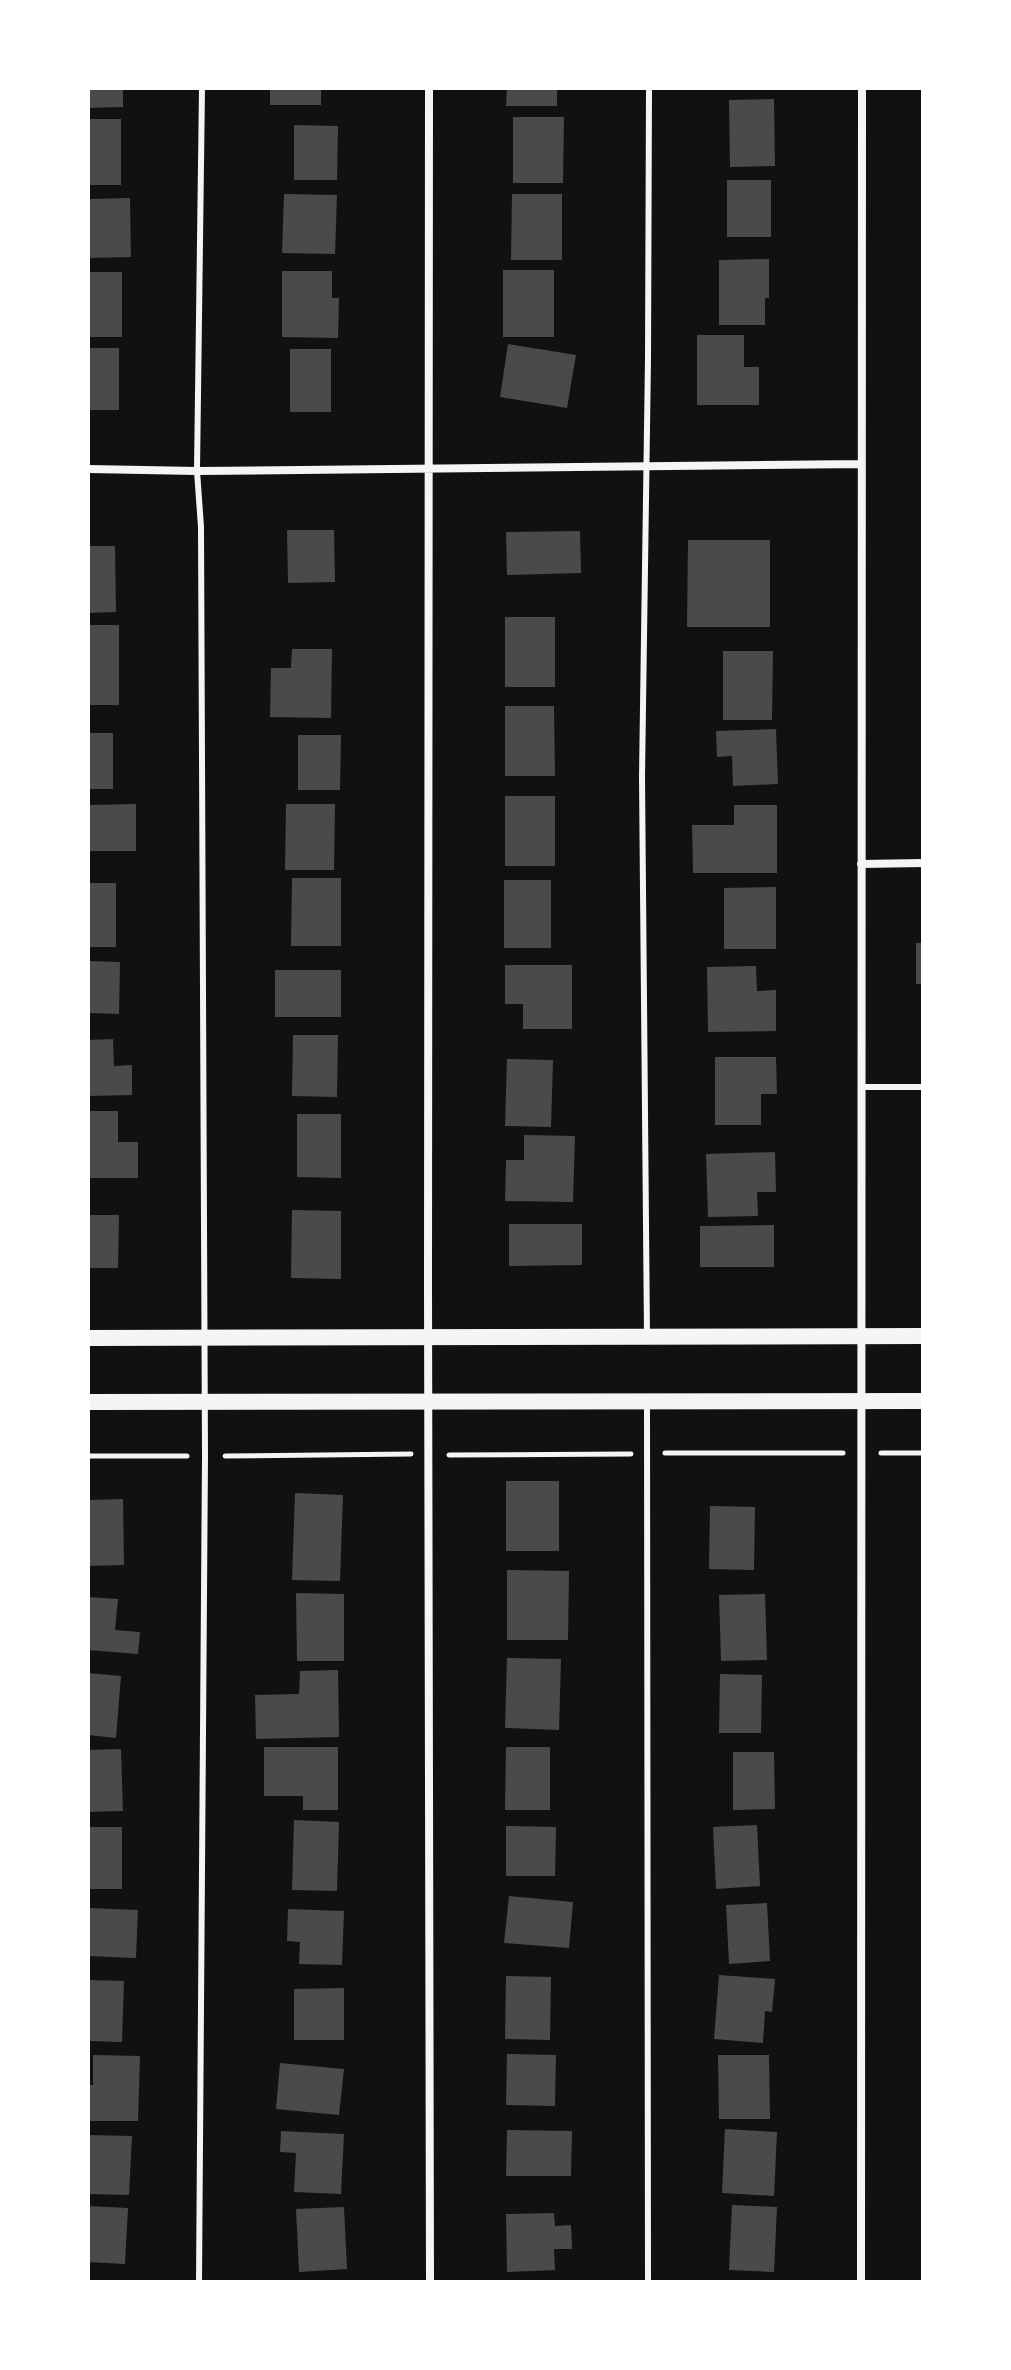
<svg xmlns="http://www.w3.org/2000/svg" width="1011" height="2370" font-family="'Archivo Narrow',sans-serif">
  <style>
    .building { fill: #4a4a4a }
    .lines { fill: none; stroke-linecap: round; stroke-linejoin: round }
    .path { stroke: #f5f5f5; stroke-width: 5 }
    .service { stroke: #f5f5f5; stroke-width: 6 }
    .minor { stroke: #f5f5f5; stroke-width: 8 }
    .secondary { stroke: #f5f5f5; stroke-width: 16 }
  </style>
  <rect width="100%" height="100%" fill="#111"/>
  <path class="building" d="M 88,88 L 123,88 L 123,107 L 88,108 Z
    M 270,88 L 321,88 L 321,105 L 270,105 Z
    M 507,88 L 557,88 L 557,106 L 506,106 Z
    M 774,99 L 775,166 L 730,167 L 729,100 Z
    M 513,117 L 564,117 L 563,183 L 513,183 Z
    M 88,119 L 121,119 L 121,185 L 88,185 Z
    M 294,125 L 338,126 L 337,180 L 294,180 Z
    M 727,180 L 771,180 L 771,237 L 727,237 Z
    M 284,194 L 337,195 L 335,254 L 282,253 Z
    M 512,194 L 562,194 L 562,260 L 511,260 Z
    M 130,198 L 131,257 L 88,258 L 88,199 Z
    M 769,259 L 769,298 L 765,298 L 765,325 L 719,325 L 719,260 Z
    M 503,270 L 554,270 L 554,337 L 503,337 Z
    M 282,271 L 332,271 L 332,298 L 339,298 L 338,338 L 282,337 Z
    M 88,272 L 122,272 L 122,337 L 88,337 Z
    M 697,335 L 744,335 L 744,367 L 759,367 L 759,405 L 697,405 Z
    M 508,344 L 576,355 L 567,408 L 500,397 Z
    M 88,348 L 119,348 L 119,410 L 88,410 Z
    M 290,349 L 331,349 L 331,412 L 290,412 Z
    M 287,530 L 334,530 L 335,582 L 288,583 Z
    M 580,531 L 581,573 L 507,575 L 506,532 Z
    M 688,540 L 770,540 L 770,627 L 687,627 Z
    M 88,546 L 115,546 L 116,612 L 88,613 Z
    M 505,617 L 555,617 L 555,687 L 505,687 Z
    M 88,625 L 119,625 L 119,705 L 88,705 Z
    M 292,649 L 332,649 L 331,718 L 270,717 L 271,668 L 291,668 Z
    M 723,651 L 773,651 L 772,720 L 723,720 Z
    M 505,706 L 554,706 L 555,776 L 505,776 Z
    M 776,729 L 778,784 L 733,786 L 732,756 L 717,757 L 716,731 Z
    M 88,733 L 113,733 L 113,789 L 88,789 Z
    M 298,735 L 341,735 L 340,790 L 298,790 Z
    M 505,796 L 555,796 L 555,866 L 505,866 Z
    M 136,804 L 136,851 L 88,851 L 88,805 Z
    M 286,804 L 335,804 L 334,870 L 285,870 Z
    M 734,805 L 777,805 L 777,873 L 693,873 L 692,825 L 734,825 Z
    M 292,878 L 341,878 L 341,946 L 291,946 Z
    M 504,880 L 551,880 L 551,948 L 504,948 Z
    M 88,883 L 116,883 L 116,947 L 88,947 Z
    M 776,887 L 776,949 L 724,949 L 724,888 Z
    M 916,943 L 923,943 L 923,984 L 916,984 Z
    M 88,961 L 120,962 L 119,1014 L 88,1013 Z
    M 505,965 L 572,965 L 572,1029 L 523,1029 L 523,1004 L 505,1004 Z
    M 756,966 L 757,991 L 776,990 L 776,1031 L 708,1032 L 707,967 Z
    M 275,970 L 341,970 L 341,1017 L 275,1017 Z
    M 293,1035 L 338,1035 L 337,1097 L 292,1096 Z
    M 113,1039 L 114,1066 L 132,1065 L 132,1095 L 88,1096 L 88,1040 Z
    M 715,1057 L 776,1057 L 777,1094 L 761,1094 L 761,1125 L 715,1125 Z
    M 507,1059 L 553,1060 L 551,1127 L 505,1126 Z
    M 88,1111 L 118,1111 L 118,1142 L 138,1142 L 138,1178 L 88,1178 Z
    M 297,1114 L 341,1114 L 341,1178 L 297,1177 Z
    M 524,1135 L 575,1136 L 573,1202 L 505,1201 L 506,1160 L 524,1160 Z
    M 775,1152 L 776,1192 L 757,1192 L 758,1216 L 708,1217 L 706,1154 Z
    M 292,1210 L 341,1211 L 341,1279 L 291,1278 Z
    M 88,1215 L 119,1215 L 118,1268 L 88,1268 Z
    M 509,1224 L 582,1224 L 582,1265 L 509,1266 Z
    M 774,1225 L 774,1267 L 700,1267 L 700,1226 Z
    M 506,1481 L 559,1481 L 559,1551 L 506,1551 Z
    M 295,1493 L 343,1495 L 340,1581 L 292,1580 Z
    M 123,1499 L 124,1565 L 88,1566 L 88,1500 Z
    M 710,1506 L 755,1507 L 754,1570 L 709,1569 Z
    M 507,1570 L 569,1571 L 568,1640 L 507,1640 Z
    M 296,1593 L 344,1594 L 344,1661 L 297,1661 Z
    M 765,1594 L 767,1660 L 721,1661 L 719,1595 Z
    M 88,1597 L 118,1599 L 115,1630 L 140,1632 L 138,1654 L 88,1650 Z
    M 507,1658 L 561,1659 L 559,1730 L 505,1728 Z
    M 338,1670 L 339,1737 L 256,1739 L 255,1695 L 299,1694 L 300,1671 Z
    M 88,1673 L 121,1676 L 116,1738 L 88,1735 Z
    M 720,1674 L 762,1675 L 761,1733 L 719,1733 Z
    M 264,1747 L 338,1747 L 338,1810 L 303,1810 L 303,1796 L 264,1796 Z
    M 506,1747 L 550,1747 L 550,1810 L 505,1810 Z
    M 121,1749 L 123,1811 L 88,1812 L 88,1750 Z
    M 733,1752 L 774,1752 L 775,1809 L 733,1810 Z
    M 294,1820 L 339,1822 L 337,1891 L 292,1890 Z
    M 757,1825 L 760,1886 L 716,1889 L 713,1827 Z
    M 506,1826 L 556,1827 L 555,1876 L 506,1876 Z
    M 88,1827 L 122,1827 L 122,1889 L 88,1889 Z
    M 509,1896 L 573,1902 L 569,1948 L 504,1943 Z
    M 767,1903 L 770,1961 L 729,1964 L 726,1905 Z
    M 88,1908 L 138,1910 L 136,1958 L 88,1956 Z
    M 288,1909 L 344,1911 L 342,1965 L 299,1964 L 300,1942 L 287,1941 Z
    M 719,1975 L 775,1979 L 772,2012 L 765,2011 L 763,2043 L 714,2039 Z
    M 506,1976 L 551,1977 L 550,2040 L 505,2039 Z
    M 88,1980 L 124,1981 L 122,2042 L 88,2041 Z
    M 344,1988 L 344,2040 L 294,2040 L 294,1989 Z
    M 507,2054 L 556,2055 L 555,2106 L 506,2105 Z
    M 93,2055 L 140,2056 L 138,2121 L 88,2121 L 88,2085 L 93,2085 Z
    M 718,2055 L 769,2055 L 770,2119 L 719,2119 Z
    M 280,2063 L 344,2069 L 339,2115 L 276,2109 Z
    M 725,2129 L 777,2132 L 774,2196 L 722,2193 Z
    M 507,2130 L 572,2131 L 571,2176 L 506,2176 Z
    M 281,2131 L 344,2134 L 341,2194 L 294,2192 L 296,2153 L 280,2152 Z
    M 88,2135 L 132,2136 L 129,2195 L 88,2194 Z
    M 732,2205 L 777,2207 L 774,2272 L 729,2270 Z
    M 88,2206 L 128,2208 L 125,2264 L 88,2262 Z
    M 344,2207 L 347,2269 L 299,2272 L 296,2209 Z
    M 554,2213 L 555,2226 L 571,2225 L 572,2249 L 554,2249 L 555,2270 L 507,2272 L 506,2214 Z"/>
  <g class="lines">
    <path class="path" d="M 665,1453 L 843,1453
      M 881,1453 L 923,1453
      M 449,1455 L 631,1454
      M 88,1456 L 187,1456
      M 225,1456 L 411,1454"/>
    <path class="service" d="M 861,1087 L 923,1087
      M 647,1336 L 642,777 L 648,359 L 649,88
      M 647,1405 L 648,2282
      M 199,2282 L 205,1456 L 201,527 L 197,471 L 202,88"/>
    <path class="minor" d="M 429,88 L 428,1286 L 430,2282
      M 88,469 L 197,471 L 862,464
      M 861,864 L 923,863
      M 861,2282 L 862,88"/>
    <path class="secondary" d="M 88,1338 L 923,1336
      M 88,1402 L 923,1401"/>
  </g>
  <rect width="1011" height="2370" fill="none" stroke="#ffffff" stroke-width="180"/>
</svg>
